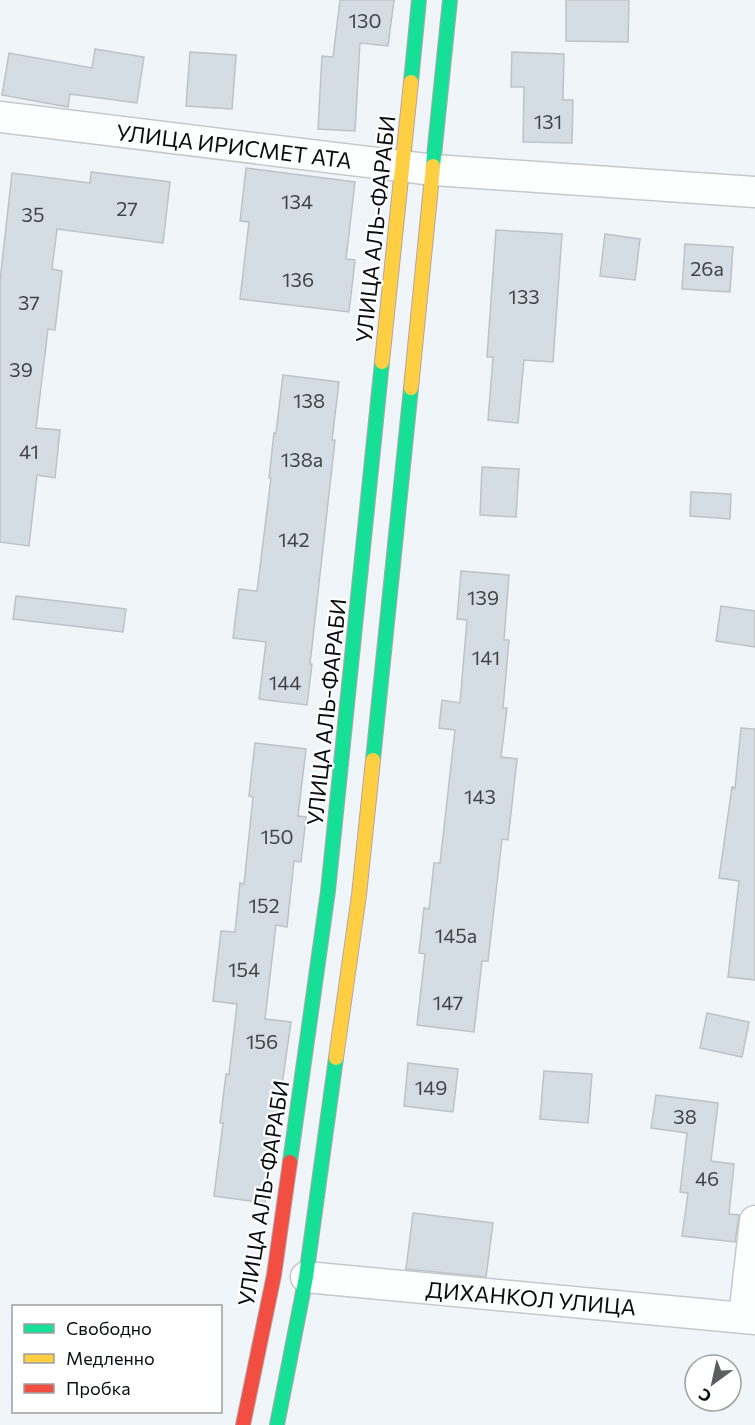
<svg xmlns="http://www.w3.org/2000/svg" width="755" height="1425" font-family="Commissioner,sans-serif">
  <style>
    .building { fill: #d5dde4; stroke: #bec2c6; stroke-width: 1.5 }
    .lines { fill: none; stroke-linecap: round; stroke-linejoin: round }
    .street-casing { stroke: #c5c9cc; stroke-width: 33 }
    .fast-casing { stroke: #b5a5a8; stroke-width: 16 }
    .slow-casing { stroke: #b5a5a8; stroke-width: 16 }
    .jam-casing { stroke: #b5a5a8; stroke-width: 16 }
    .street { stroke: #fdfefe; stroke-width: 30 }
    .fast { stroke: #16e098; stroke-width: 14 }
    .slow { stroke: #ffcf43; stroke-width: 14 }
    .jam { stroke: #f24e42; stroke-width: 14 }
    .labels { text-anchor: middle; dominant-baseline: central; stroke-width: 4.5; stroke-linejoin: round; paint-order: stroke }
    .number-label { font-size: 20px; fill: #414548 }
    .street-label { font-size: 22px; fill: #0b0e10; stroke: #fff }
  </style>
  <rect width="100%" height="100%" fill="#f0f5f9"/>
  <path class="building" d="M 340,0 L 394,0 L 388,46 L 360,43 L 355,131 L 318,129 L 322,56 L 333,57 Z
    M 566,0 L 629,0 L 628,42 L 566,41 Z
    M 95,49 L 144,57 L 137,103 L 70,94 L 68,107 L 2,95 L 9,53 L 92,68 Z
    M 190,52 L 236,55 L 232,109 L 186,106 Z
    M 512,52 L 564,54 L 563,100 L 573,100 L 572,143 L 523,142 L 524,87 L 511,87 Z
    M 246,168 L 355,182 L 346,259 L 355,260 L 349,312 L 240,299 L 249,222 L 240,221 Z
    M 91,172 L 170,182 L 163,243 L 57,229 L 52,269 L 62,271 L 55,330 L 48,329 L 36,428 L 60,430 L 55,478 L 37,475 L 29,546 L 0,542 L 0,281 L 12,173 L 90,183 Z
    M 496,230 L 562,234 L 553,362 L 524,360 L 518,423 L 488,420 L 493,357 L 487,357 Z
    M 605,234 L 640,239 L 635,280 L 600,276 Z
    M 685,244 L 733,247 L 730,292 L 682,289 Z
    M 283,375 L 339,382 L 332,440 L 335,440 L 310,664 L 312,664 L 307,705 L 259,699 L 266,642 L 233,638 L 239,589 L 257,591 L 271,478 L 269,478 L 274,433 L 276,433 Z
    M 482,467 L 519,469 L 516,517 L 480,515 Z
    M 691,492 L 731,494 L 730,519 L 690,516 Z
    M 461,571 L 509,575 L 504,640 L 509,640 L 503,708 L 507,708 L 501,757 L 517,759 L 508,840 L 502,839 L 488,961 L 482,961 L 474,1032 L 417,1025 L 425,954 L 419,953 L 424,908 L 429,909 L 434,863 L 440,863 L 455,730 L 439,728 L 442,700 L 460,703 L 467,620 L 457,619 Z
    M 16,596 L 126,609 L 123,632 L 13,619 Z
    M 721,606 L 755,611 L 755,647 L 716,641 Z
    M 741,728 L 755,729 L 755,980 L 728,977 L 739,881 L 719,878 L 732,787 L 735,788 Z
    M 255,743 L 306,749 L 298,816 L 306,817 L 301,862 L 294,861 L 287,927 L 276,925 L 265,1019 L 291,1022 L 265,1203 L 214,1196 L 223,1123 L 220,1123 L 226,1074 L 229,1074 L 237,1004 L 213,1001 L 221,931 L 235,932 L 240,883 L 244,884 L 253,797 L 249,796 Z
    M 707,1013 L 749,1022 L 742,1057 L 700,1048 Z
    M 408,1063 L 458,1069 L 453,1112 L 404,1106 Z
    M 544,1071 L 592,1074 L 588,1123 L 540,1119 Z
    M 656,1095 L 718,1103 L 711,1161 L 734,1164 L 729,1214 L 739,1215 L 735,1242 L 682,1236 L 688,1193 L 680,1192 L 687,1133 L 651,1128 Z
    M 413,1213 L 493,1223 L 486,1277 L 406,1269 Z"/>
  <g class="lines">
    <g class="street-casing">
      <path id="street" d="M 0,117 L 434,170 L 755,192
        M 306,1277 L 755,1319
        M 744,1317 L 755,1221"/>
    </g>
    <g class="fast-casing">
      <path id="fast" d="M 411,82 L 419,0
        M 433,166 L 450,0
        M 373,760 L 411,388
        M 290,1162 L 328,891 L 382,362
        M 277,1425 L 306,1277 L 336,1058"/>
    </g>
    <g class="slow-casing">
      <path id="slow" d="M 382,362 L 411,82
        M 411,388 L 433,166
        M 336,1058 L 359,895 L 373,760"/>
    </g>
    <g class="jam-casing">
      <path id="jam" d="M 243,1425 L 274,1275 L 290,1162"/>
    </g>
    <use href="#street" class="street"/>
    <use href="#fast" class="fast"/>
    <use href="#slow" class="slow"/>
    <use href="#jam" class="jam"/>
  </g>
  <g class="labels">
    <g class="number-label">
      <text x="365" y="20">130</text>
      <text x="548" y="121">131</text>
      <text x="297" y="201">134</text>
      <text x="127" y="208">27</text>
      <text x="33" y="214">35</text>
      <text x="707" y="268">26а</text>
      <text x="298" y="279">136</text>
      <text x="524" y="296">133</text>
      <text x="29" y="302">37</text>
      <text x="21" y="369">39</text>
      <text x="309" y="400">138</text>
      <text x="29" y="451">41</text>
      <text x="302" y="459">138а</text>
      <text x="294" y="539">142</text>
      <text x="483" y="597">139</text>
      <text x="486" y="657">141</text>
      <text x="285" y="682">144</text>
      <text x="480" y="796">143</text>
      <text x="277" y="836">150</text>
      <text x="264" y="905">152</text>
      <text x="456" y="935">145а</text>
      <text x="244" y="969">154</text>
      <text x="448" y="1002">147</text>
      <text x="262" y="1041">156</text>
      <text x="431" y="1087">149</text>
      <text x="685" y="1116">38</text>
      <text x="707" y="1178">46</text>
    </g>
    <g class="street-label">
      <text transform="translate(234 146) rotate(7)">УЛИЦА ИРИСМЕТ АТА</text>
      <text transform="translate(375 229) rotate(-84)">УЛИЦА АЛЬ-ФАРАБИ</text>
      <text transform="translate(326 712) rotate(-84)">УЛИЦА АЛЬ-ФАРАБИ</text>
      <text transform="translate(263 1193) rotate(-81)">УЛИЦА АЛЬ-ФАРАБИ</text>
      <text transform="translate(531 1298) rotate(5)">ДИХАНКОЛ УЛИЦА</text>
    </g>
  </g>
  <rect x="12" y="1305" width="210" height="108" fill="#ffffff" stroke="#9d9f9f" stroke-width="1.5"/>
  <rect x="24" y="1324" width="30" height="9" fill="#16e098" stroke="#9d9f9f" stroke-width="1.5"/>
  <text x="66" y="1335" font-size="18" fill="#0b0e10">Свободно</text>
  <rect x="24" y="1354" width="30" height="9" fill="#ffcf43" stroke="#9d9f9f" stroke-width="1.5"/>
  <text x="66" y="1365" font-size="18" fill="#0b0e10">Медленно</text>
  <rect x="24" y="1384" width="30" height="9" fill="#f24e42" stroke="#9d9f9f" stroke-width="1.5"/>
  <text x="66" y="1395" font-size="18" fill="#0b0e10">Пробка</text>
  <g transform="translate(713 1383) rotate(213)"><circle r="28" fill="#ffffff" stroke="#9d9f9f" stroke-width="1.5"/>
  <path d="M0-4.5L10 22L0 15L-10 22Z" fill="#5b5f62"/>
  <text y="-9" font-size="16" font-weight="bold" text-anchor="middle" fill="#0b0e10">С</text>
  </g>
</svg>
